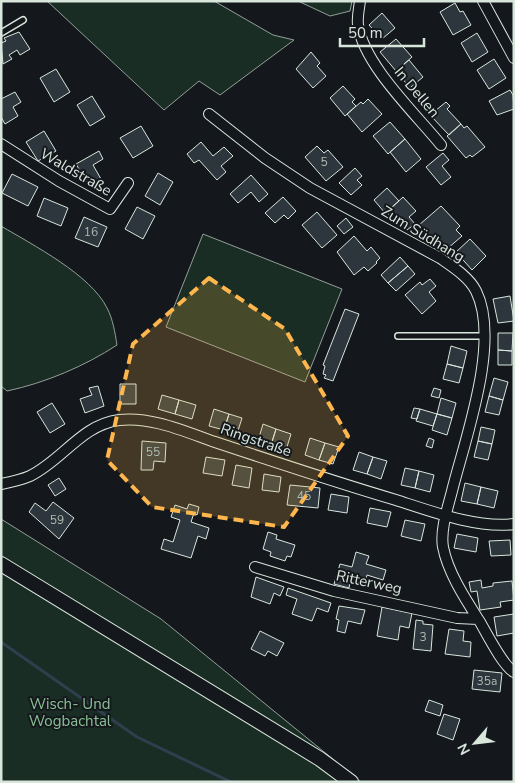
<svg xmlns="http://www.w3.org/2000/svg" width="515" height="783" font-family="'Nunito Sans',sans-serif">
  <style>
    .green { fill: #1a2d24; stroke: #939e99 }
    .lines { fill: none; stroke-linecap: round; stroke-linejoin: round }
    .stream { stroke: #2f3f4d; stroke-width: 3 }
    .building { fill: #2c363c; stroke: #d8e6dc }
    .service-casing { stroke: #d8e6dc; stroke-width: 8 }
    .minor-casing { stroke: #d8e6dc; stroke-width: 12 }
    .secondary-casing { stroke: #d8e6dc; stroke-width: 16 }
    .service { stroke: #14181c; stroke-width: 5 }
    .minor { stroke: #14181c; stroke-width: 10 }
    .secondary { stroke: #14181c; stroke-width: 14 }
    .marked { fill: #ffb74d; fill-opacity: 0.2; stroke: #ffb74d; stroke-width: 4; stroke-dasharray: 10 6; stroke-linejoin: round }
    .labels { text-anchor: middle; dominant-baseline: central; stroke-width: 4; stroke-linejoin: round; paint-order: stroke }
    .number-label { font-size: 12px; fill: #adbab4 }
    .street-label { font-size: 15px; fill: #d8e6dc; stroke: #14181c }
    .park-label { font-size: 15px; fill: #8ac095; stroke: #14181c }
  </style>
  <rect width="100%" height="100%" fill="#14181c"/>
  <path class="green" d="M 47,1 L 214,1 L 273,35 L 294,40 L 220,95 L 199,81 L 164,110 Z
    M 298,1 L 352,1 L 350,11 L 330,16 Z
    M 1,226 C 33,245 91,275 107,308 C 113,319 115,333 117,345 C 85,366 45,383 7,391 L 1,386 Z
    M 203,234 L 342,289 L 305,382 L 166,327 Z
    M 1,519 L 161,619 L 361,782 L 1,782 Z"/>
  <g class="lines">
    <path class="stream" d="M 1,642 L 137,737 L 231,782"/>
  </g>
  <path class="building" d="M 455,3 L 460,12 L 463,11 L 471,25 L 453,35 L 440,12 Z
    M 382,13 L 395,28 L 382,39 L 369,25 Z
    M 19,32 L 30,49 L 20,55 L 17,50 L 9,55 L 12,59 L 3,64 L 1,43 L 6,41 L 4,38 Z
    M 477,33 L 488,52 L 472,62 L 461,43 Z
    M 396,39 L 412,57 L 396,71 L 380,52 Z
    M 311,52 L 320,63 L 317,66 L 326,76 L 313,88 L 296,69 Z
    M 494,59 L 506,78 L 489,89 L 477,70 Z
    M 409,60 L 423,77 L 410,88 L 396,71 Z
    M 56,69 L 70,92 L 54,102 L 40,78 Z
    M 343,86 L 355,99 L 352,102 L 356,106 L 345,116 L 330,98 Z
    M 510,90 L 513,95 L 514,109 L 497,115 L 489,101 Z
    M 15,92 L 21,102 L 13,107 L 18,116 L 5,124 L 1,117 L 1,99 Z
    M 92,96 L 105,117 L 90,126 L 77,105 Z
    M 368,99 L 382,114 L 362,132 L 347,114 L 361,102 L 363,104 Z
    M 446,102 L 450,106 L 447,109 L 461,124 L 449,135 L 430,115 Z
    M 390,122 L 405,139 L 388,154 L 373,136 Z
    M 461,124 L 464,128 L 467,126 L 485,147 L 472,157 L 470,155 L 466,158 L 447,136 Z
    M 141,126 L 153,146 L 133,158 L 120,138 Z
    M 44,131 L 56,151 L 38,161 L 26,142 Z
    M 405,139 L 421,159 L 406,172 L 390,152 Z
    M 201,142 L 213,156 L 224,147 L 233,156 L 221,166 L 226,172 L 217,180 L 199,160 L 194,163 L 187,154 Z
    M 317,146 L 324,153 L 328,150 L 343,167 L 326,181 L 305,157 Z
    M 99,151 L 103,159 L 93,165 L 101,179 L 89,186 L 76,164 Z
    M 443,153 L 449,160 L 442,166 L 451,177 L 441,185 L 426,167 Z
    M 355,168 L 362,176 L 357,180 L 362,185 L 351,195 L 339,183 Z
    M 158,173 L 173,182 L 160,205 L 145,196 Z
    M 12,174 L 38,187 L 28,206 L 2,193 Z
    M 251,175 L 268,194 L 259,202 L 251,192 L 238,203 L 230,194 Z
    M 387,188 L 399,201 L 385,213 L 374,200 Z
    M 283,197 L 296,211 L 288,219 L 284,215 L 275,223 L 265,213 Z
    M 403,197 L 416,211 L 409,217 L 415,224 L 407,230 L 393,215 L 391,217 L 387,212 Z
    M 44,198 L 68,208 L 61,226 L 37,216 Z
    M 441,206 L 460,226 L 456,230 L 462,236 L 447,249 L 442,243 L 438,246 L 419,225 Z
    M 137,207 L 155,216 L 143,239 L 125,229 Z
    M 317,212 L 337,235 L 322,248 L 302,225 Z
    M 84,217 L 107,227 L 98,247 L 75,238 Z
    M 346,218 L 353,227 L 344,234 L 337,226 Z
    M 354,236 L 367,251 L 371,247 L 380,258 L 376,262 L 377,263 L 368,271 L 364,267 L 354,275 L 337,252 Z
    M 470,239 L 486,256 L 472,270 L 456,252 Z
    M 400,257 L 408,266 L 388,283 L 381,275 Z
    M 408,266 L 415,274 L 396,291 L 388,283 Z
    M 430,279 L 436,286 L 429,292 L 436,301 L 422,314 L 405,295 L 420,282 L 422,285 Z
    M 510,296 L 514,321 L 498,323 L 493,299 Z
    M 345,309 L 359,314 L 333,381 L 324,378 L 326,375 L 323,374 L 325,366 L 323,365 Z
    M 498,333 L 513,333 L 512,351 L 498,350 Z
    M 451,346 L 467,351 L 463,368 L 447,364 Z
    M 498,350 L 512,351 L 512,365 L 498,365 Z
    M 447,364 L 463,368 L 459,383 L 443,379 Z
    M 494,378 L 508,382 L 503,400 L 489,396 Z
    M 120,384 L 136,384 L 136,404 L 120,404 Z
    M 98,386 L 104,406 L 85,413 L 80,399 L 92,395 L 89,388 Z
    M 434,388 L 441,390 L 439,398 L 431,396 Z
    M 162,395 L 179,400 L 175,414 L 158,409 Z
    M 489,396 L 503,400 L 499,415 L 485,412 Z
    M 441,398 L 456,403 L 452,418 L 437,414 Z
    M 179,400 L 196,405 L 192,419 L 175,414 Z
    M 52,403 L 65,424 L 50,433 L 37,412 Z
    M 414,408 L 420,409 L 417,419 L 411,418 Z
    M 214,409 L 229,414 L 224,430 L 209,426 Z
    M 420,409 L 437,414 L 433,426 L 416,421 Z
    M 229,414 L 242,418 L 237,434 L 224,430 Z
    M 437,414 L 452,418 L 447,435 L 432,430 Z
    M 263,424 L 276,429 L 271,445 L 258,441 Z
    M 481,427 L 495,430 L 492,444 L 478,441 Z
    M 276,429 L 291,434 L 286,450 L 271,445 Z
    M 310,438 L 325,443 L 319,460 L 305,455 Z
    M 429,438 L 434,440 L 432,448 L 426,446 Z
    M 142,441 L 166,443 L 165,462 L 154,461 L 153,470 L 141,470 Z
    M 478,441 L 492,444 L 488,460 L 474,457 Z
    M 325,443 L 339,447 L 333,464 L 319,460 Z
    M 359,452 L 373,457 L 367,474 L 353,470 Z
    M 206,457 L 225,460 L 222,476 L 203,473 Z
    M 373,457 L 387,461 L 381,479 L 367,474 Z
    M 236,465 L 252,468 L 249,488 L 232,485 Z
    M 405,468 L 419,471 L 415,488 L 401,485 Z
    M 419,471 L 434,475 L 430,492 L 415,488 Z
    M 264,474 L 281,477 L 279,492 L 262,490 Z
    M 59,478 L 66,489 L 55,496 L 48,485 Z
    M 465,483 L 481,487 L 477,504 L 461,501 Z
    M 290,485 L 320,488 L 318,508 L 287,505 Z
    M 481,487 L 498,491 L 494,508 L 477,504 Z
    M 331,494 L 349,497 L 347,513 L 328,510 Z
    M 53,502 L 74,518 L 59,539 L 29,512 L 35,503 L 46,511 Z
    M 189,504 L 199,507 L 197,515 L 194,513 L 191,522 L 209,528 L 206,539 L 198,536 L 191,558 L 161,549 L 164,539 L 173,542 L 180,520 L 171,517 L 175,505 L 187,509 Z
    M 370,508 L 391,512 L 387,527 L 367,523 Z
    M 405,520 L 425,524 L 421,541 L 401,536 Z
    M 268,532 L 277,535 L 276,539 L 295,545 L 291,557 L 287,556 L 285,561 L 270,556 L 271,552 L 263,549 Z
    M 457,534 L 478,538 L 476,552 L 454,548 Z
    M 510,540 L 511,555 L 491,556 L 489,541 Z
    M 356,552 L 369,556 L 366,564 L 386,570 L 383,580 L 367,575 L 364,586 L 350,582 L 349,588 L 334,584 L 340,564 L 352,567 Z
    M 256,577 L 284,587 L 280,596 L 274,593 L 270,604 L 251,597 Z
    M 481,580 L 482,588 L 493,586 L 493,583 L 512,581 L 514,600 L 500,602 L 501,607 L 480,610 L 477,591 L 471,592 L 469,582 Z
    M 288,588 L 331,603 L 328,612 L 317,608 L 312,621 L 292,614 L 297,599 L 286,595 Z
    M 339,606 L 365,610 L 361,624 L 348,621 L 345,633 L 337,631 L 339,620 L 336,619 Z
    M 382,607 L 412,613 L 409,628 L 400,626 L 398,640 L 377,636 Z
    M 514,614 L 514,633 L 497,636 L 494,617 Z
    M 416,620 L 423,621 L 423,624 L 433,625 L 431,651 L 413,649 Z
    M 449,629 L 464,631 L 463,641 L 471,642 L 470,657 L 445,654 Z
    M 260,631 L 284,643 L 277,656 L 268,651 L 265,656 L 251,649 Z
    M 474,670 L 502,673 L 500,692 L 472,689 Z
    M 429,700 L 443,705 L 440,716 L 425,711 Z
    M 444,714 L 460,719 L 453,740 L 437,734 Z"/>
  <g class="lines">
    <g class="service-casing">
      <path id="service" d="M 1,33 L 23,20
        M 398,336 L 484,336"/>
    </g>
    <g class="minor-casing">
      <path id="minor" d="M 360,1 C 359,9 357,17 358,25 C 364,65 415,113 441,145
        M 483,1 L 514,58
        M 209,114 L 265,158 L 310,188 L 440,258 C 453,267 469,277 476,291 C 501,341 465,439 452,491 C 448,507 440,530 443,547 C 448,573 466,600 480,622 C 487,634 503,666 514,672
        M 1,144 L 59,181 L 110,209 L 128,183
        M 1,484 C 11,482 21,480 30,476 C 63,460 81,425 119,420 C 151,416 186,432 215,442 C 275,462 335,482 396,500 C 430,511 478,529 514,524
        M 255,567 L 334,591 L 457,618 L 478,619"/>
    </g>
    <g class="secondary-casing">
      <path id="secondary" d="M 1,564 L 320,759 L 351,782"/>
    </g>
    <use href="#service" class="service"/>
    <use href="#minor" class="minor"/>
    <use href="#secondary" class="secondary"/>
  </g>
  <path class="marked" d="M 209,278 L 285,329 L 348,436 L 284,527 L 152,507 L 107,460 L 133,344 Z"/>
  <g class="labels">
    <g class="number-label">
      <text x="324" y="162">5</text>
      <text x="91" y="232">16</text>
      <text x="153" y="452">55</text>
      <text x="304" y="496">45</text>
      <text x="57" y="520">59</text>
      <text x="423" y="637">3</text>
      <text x="487" y="681">35a</text>
    </g>
    <g class="street-label">
      <text transform="translate(417 92) rotate(50)">In Dellen</text>
      <text transform="translate(76 172) rotate(30)">Waldstraße</text>
      <text transform="translate(423 234) rotate(31)">Zum Südhang</text>
      <text transform="translate(256 440) rotate(19)">Ringstraße</text>
      <text transform="translate(369 582) rotate(12)">Ritterweg</text>
    </g>
    <g class="park-label">
      <text x="70" y="704">Wisch- Und<tspan x="70" dy="17">Wogbachtal</tspan></text>
    </g>
  </g>
  <rect width="515" height="783" fill="none" stroke="#d8e6dc" stroke-width="5"/>
  <g transform="translate(475 743) rotate(242)" stroke="#14181c" stroke-width="4" paint-order="stroke">
  <path d="M0-4L9 19L0 12L-9 19Z" fill="#d8e6dc"/>
  <text y="-8" font-size="14" font-weight="bold" text-anchor="middle" fill="#d8e6dc">N</text>
  </g>
  <path d="M340 38v8h84v-8" fill="none" stroke="#d8e6dc" stroke-width="2.5"/>
  <text x="348" y="38" font-size="15" fill="#d8e6dc" stroke="#14181c" stroke-width="4" paint-order="stroke">50 m</text>
</svg>
